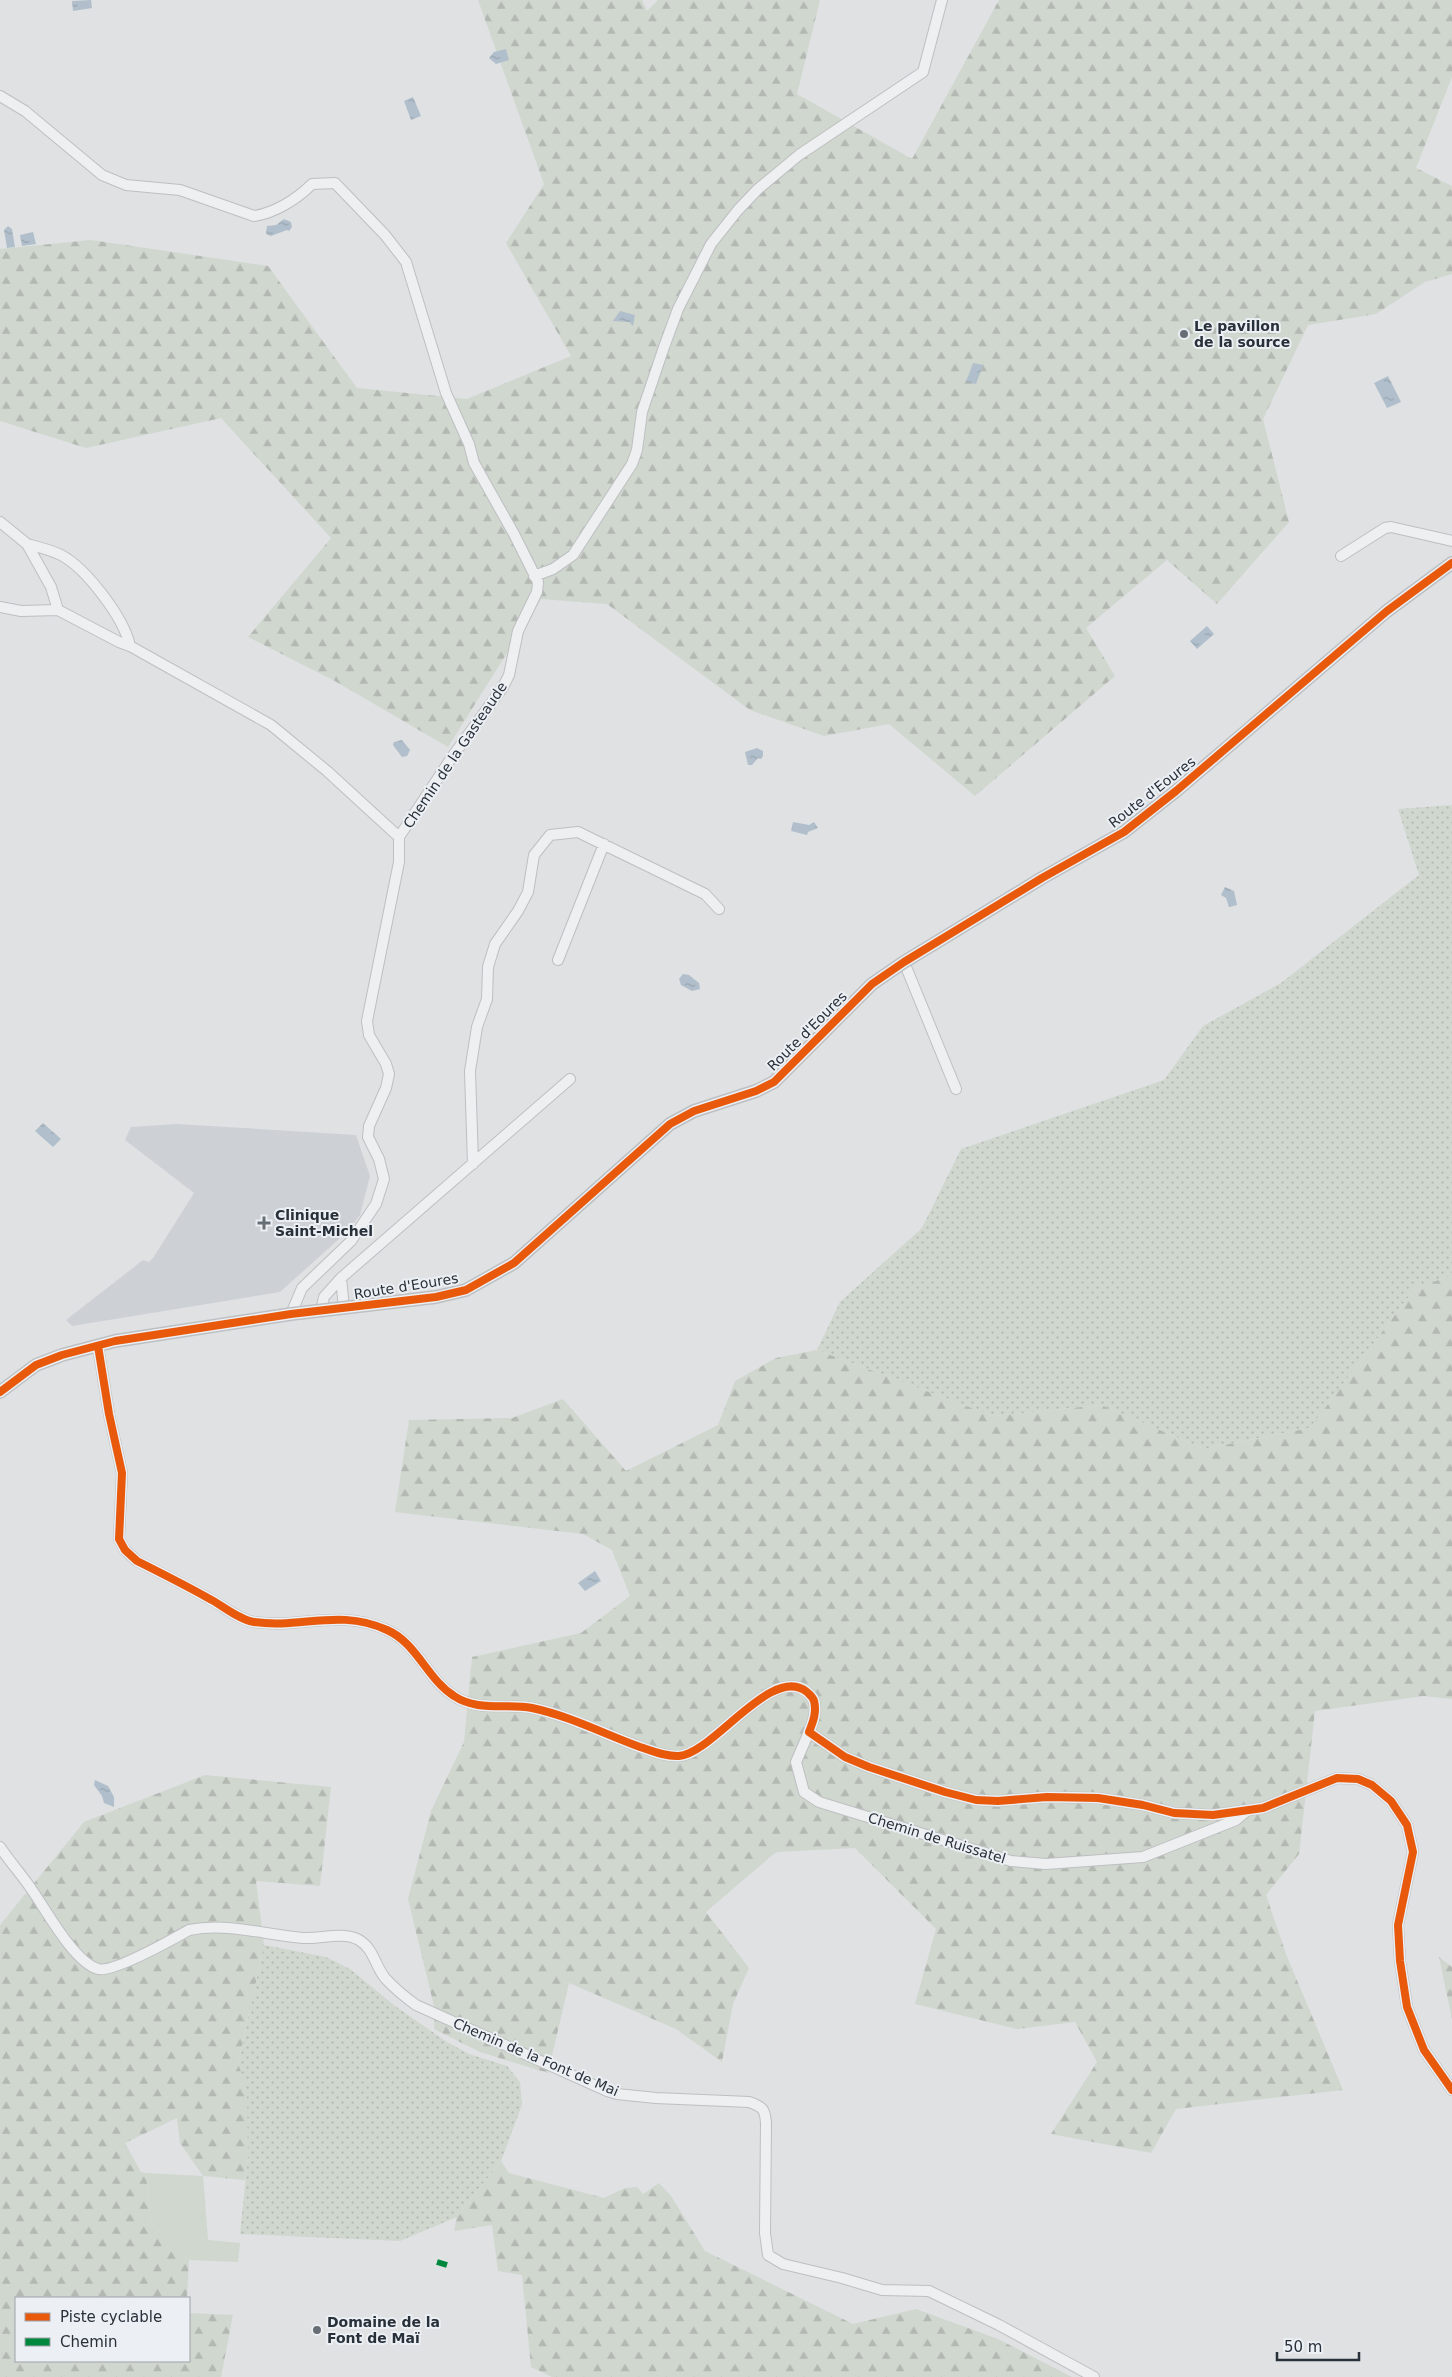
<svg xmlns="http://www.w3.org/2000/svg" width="1452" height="2377" font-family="'DejaVu Sans',sans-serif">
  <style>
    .built { fill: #cdd1d6 }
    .grass { fill: url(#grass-dots) }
    .forest { fill: url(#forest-firs) }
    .park { fill: #d0d7cf }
    .water { fill: url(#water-ripples) }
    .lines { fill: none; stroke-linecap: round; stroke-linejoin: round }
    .street-casing { stroke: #bdbfc1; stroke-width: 12 }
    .street { stroke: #eeeff0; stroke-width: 10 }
    .secondary { stroke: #bdc0c3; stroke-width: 14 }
    .quiet { stroke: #00873e; stroke-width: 6; stroke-dasharray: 12 6; stroke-linecap: butt }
    .cycleway-casing { stroke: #eceff3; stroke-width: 11 }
    .cycleway { stroke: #e8590c; stroke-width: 8 }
    .poi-dot { fill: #686e75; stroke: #eceff3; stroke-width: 2 }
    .labels { text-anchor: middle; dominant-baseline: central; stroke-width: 4; stroke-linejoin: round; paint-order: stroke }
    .poi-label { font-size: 14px; font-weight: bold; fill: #28303a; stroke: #eceff3; text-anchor: start }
    .street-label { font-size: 14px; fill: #28303a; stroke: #eceff3 }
  </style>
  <defs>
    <pattern id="grass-dots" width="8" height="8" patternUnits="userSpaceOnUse" patternTransform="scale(1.25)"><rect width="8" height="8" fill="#d0d7cf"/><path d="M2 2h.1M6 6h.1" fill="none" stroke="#b3b9b2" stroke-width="1.8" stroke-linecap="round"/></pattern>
    <pattern id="forest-firs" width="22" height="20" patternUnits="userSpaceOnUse" patternTransform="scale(1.25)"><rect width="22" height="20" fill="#d0d7cf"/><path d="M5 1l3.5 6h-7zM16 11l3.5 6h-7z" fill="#b3b9b2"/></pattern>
    <pattern id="water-ripples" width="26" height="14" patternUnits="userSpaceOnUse" patternTransform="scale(1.25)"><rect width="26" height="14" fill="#b0bfcb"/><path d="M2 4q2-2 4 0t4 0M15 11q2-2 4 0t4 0" fill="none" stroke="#97a4af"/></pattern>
  </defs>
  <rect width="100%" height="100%" fill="#dfe1e3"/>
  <path class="built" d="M 177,1124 L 356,1135 L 370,1176 L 360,1215 L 348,1231 L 280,1292 L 72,1326 L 66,1320 L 143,1260 L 149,1262 L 153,1258 L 194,1193 L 125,1140 L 131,1127 Z"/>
  <path class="grass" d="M 1452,805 L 1452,1276 L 1416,1287 L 1310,1428 L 1204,1449 L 1101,1405 L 993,1416 L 817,1350 L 840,1302 L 922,1228 L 961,1149 L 1164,1080 L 1203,1026 L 1281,983 L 1419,875 L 1398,809 Z
    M 264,1945 L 326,1957 L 350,1969 L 395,2006 L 447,2042 L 469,2054 L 507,2066 L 520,2082 L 522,2105 L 501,2161 L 457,2217 L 400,2241 L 240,2234 L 248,2156 L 238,2063 Z"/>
  <path class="forest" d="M 478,0 L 642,0 L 647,11 L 658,0 L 820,0 L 797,94 L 912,159 L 999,0 L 1452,0 L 1452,77 L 1416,168 L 1452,186 L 1452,274 L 1425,282 L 1376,314 L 1308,325 L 1263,419 L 1289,522 L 1217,604 L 1167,560 L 1086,628 L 1115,676 L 975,796 L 889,724 L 824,736 L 750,710 L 607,604 L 541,599 L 448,747 L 333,680 L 248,637 L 331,538 L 221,418 L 86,448 L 0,421 L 0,249 L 91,240 L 268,266 L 357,388 L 467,399 L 571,356 L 506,243 L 544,184 Z
    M 1452,1276 L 1452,1699 L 1424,1696 L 1315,1711 L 1299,1854 L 1266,1895 L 1286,1954 L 1343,2090 L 1176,2109 L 1151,2153 L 1051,2134 L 1097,2062 L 1075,2022 L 1017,2029 L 915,2004 L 936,1929 L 855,1848 L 776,1852 L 706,1912 L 749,1968 L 733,2004 L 722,2062 L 676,2029 L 569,1983 L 548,2073 L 480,2052 L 434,2029 L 435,2010 L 408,1899 L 431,1811 L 464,1742 L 472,1657 L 581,1633 L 630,1596 L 612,1550 L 583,1534 L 395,1512 L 409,1420 L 512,1418 L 563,1399 L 626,1471 L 718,1425 L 735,1381 L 776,1358 L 817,1350 L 993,1416 L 1101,1405 L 1204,1449 L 1310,1428 L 1416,1287 Z
    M 205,1775 L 331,1787 L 320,1886 L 256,1881 L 264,1945 L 238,2063 L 247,2090 L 248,2155 L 245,2180 L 203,2176 L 180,2143 L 177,2118 L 125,2143 L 141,2172 L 146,2173 L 151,2223 L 189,2260 L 187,2298 L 16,2298 L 16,2361 L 189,2361 L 189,2313 L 233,2315 L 221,2377 L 0,2377 L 0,1925 L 84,1822 Z
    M 1439,1957 L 1452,1967 L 1452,2019 Z
    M 501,2161 L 509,2173 L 604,2198 L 625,2188 L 637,2187 L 643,2194 L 659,2183 L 671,2196 L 705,2251 L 853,2324 L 916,2309 L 998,2339 L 1072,2377 L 552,2377 L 531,2367 L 522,2275 L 498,2271 L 492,2225 L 454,2231 L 457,2217 Z"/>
  <path class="park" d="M 146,2173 L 203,2176 L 208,2240 L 240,2243 L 238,2262 L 189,2260 L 151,2223 Z"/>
  <path class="water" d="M 91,0 L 92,8 L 73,11 L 72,1 Z
    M 506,49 L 509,60 L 496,64 L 489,58 L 494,52 Z
    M 413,97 L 421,116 L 411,120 L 404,101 Z
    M 284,219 L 291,222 L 292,227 L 289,231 L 287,230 L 271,236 L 266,234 L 267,226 L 276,225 Z
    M 8,226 L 12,229 L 15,247 L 7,248 L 4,230 Z
    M 33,232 L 36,244 L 22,246 L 20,235 Z
    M 620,311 L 635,315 L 633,326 L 629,322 L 613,321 Z
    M 973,363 L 983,365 L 976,384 L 966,382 Z
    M 1388,376 L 1401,402 L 1387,408 L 1374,383 Z
    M 1207,626 L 1214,634 L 1197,649 L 1190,641 Z
    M 402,740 L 410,750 L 407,756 L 402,757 L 393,745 L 394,742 Z
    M 757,748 L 763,751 L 763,756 L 761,759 L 758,758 L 752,765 L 748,765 L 745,752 Z
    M 793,822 L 809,825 L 814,822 L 818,828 L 808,832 L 807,835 L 791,831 Z
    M 1225,887 L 1234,891 L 1237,905 L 1229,907 L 1226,898 L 1221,895 Z
    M 683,974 L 689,975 L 699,983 L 700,989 L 692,991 L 681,985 L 679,979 Z
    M 43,1123 L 61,1139 L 53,1147 L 35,1131 Z
    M 595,1571 L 601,1581 L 585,1591 L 578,1583 Z
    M 95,1780 L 108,1786 L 114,1797 L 114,1807 L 104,1803 L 102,1796 L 94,1785 Z"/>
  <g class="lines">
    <g class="street-casing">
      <path id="street" d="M 0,96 L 25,111 L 102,175 L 126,185 L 180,190 L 254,216 C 275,213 297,199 312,184 L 335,183 L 385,235 L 406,262 L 446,393 L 469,444 L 474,463 L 514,534 L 538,582 L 537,592 L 518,631 L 509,675 L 503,687 L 452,757 L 399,837
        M 0,522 L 27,544
        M 1341,556 L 1385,528 L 1391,527 L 1452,541
        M 534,576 L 553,569 L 573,555 L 632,464 L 637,450 L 642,412 L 664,347 L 678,309 L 711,244 L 738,210 L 758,189 L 799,155 L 923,72 L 942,0
        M 0,607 L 21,611 L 58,610 L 119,642 L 130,646
        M 58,610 L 51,587 L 27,544 C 38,547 51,550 61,555 C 86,568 124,618 130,646 L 271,725 L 327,771 L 399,837 L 399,862 L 367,1021 L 369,1035 L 386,1064 L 389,1074 L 386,1088 L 369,1126 L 368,1137 L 379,1159 L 384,1179 L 376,1204 L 351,1241 L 302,1288 L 291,1314
        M 558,960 L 604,844
        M 904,962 L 956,1089
        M 473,1164 L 470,1071 L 477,1027 L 487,999 L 488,967 L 495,944 L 518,911 L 528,892 L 534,855 L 550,835 L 578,832 L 705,894 L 719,909
        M 341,1278 L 344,1308
        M 321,1311 L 324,1297 L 341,1278 L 570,1079
        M 98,1346 L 109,1414 L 122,1473 L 119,1539 L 125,1550 L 137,1561 C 161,1573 185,1585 208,1598 C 222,1605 239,1620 254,1622 C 301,1629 339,1608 387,1630 C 417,1643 427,1679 454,1696 C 478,1712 506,1703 532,1708 C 570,1716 604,1734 640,1747 C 652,1751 666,1757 679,1756 C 713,1754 772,1663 807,1692 C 810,1695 813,1697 814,1701 C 817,1712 813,1722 809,1732 L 845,1757 L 869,1767 L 945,1792 L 976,1800 L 998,1801 L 1047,1797 L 1098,1798 L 1143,1805 L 1174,1813 L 1213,1815 L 1263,1808 L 1337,1778 L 1358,1779 L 1372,1785 L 1391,1801 L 1407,1825 L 1413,1852 L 1398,1925 L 1400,1961 L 1407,2007 L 1424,2050 L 1452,2090
        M 809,1732 L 796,1762 L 804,1792 L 819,1802 L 1011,1861 L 1046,1864 L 1143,1857 L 1236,1820 L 1248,1810
        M 0,1847 C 10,1862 22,1875 32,1890 C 46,1910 74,1962 98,1969 C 113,1973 173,1939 189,1930 C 228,1922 265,1935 303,1938 C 320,1939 344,1931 359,1940 C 374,1949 375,1966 385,1978 C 394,1988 405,1997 416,2005 L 607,2091 L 617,2094 L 656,2098 L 749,2102 C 763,2107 765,2109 766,2123 L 765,2233 L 768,2255 L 783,2264 L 842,2278 L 882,2290 L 929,2291 L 999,2325 L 1094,2377"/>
    </g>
    <use href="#street" class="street"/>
    <path class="secondary" d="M 0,1392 L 36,1365 L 62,1355 L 115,1341 L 291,1314 L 436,1297 L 466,1290 L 514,1263 L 670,1124 L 694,1111 L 756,1091 L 774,1082 L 872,984 L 904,962 L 1042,878 L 1124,832 L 1176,791 L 1387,611 L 1452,563"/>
    <path class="quiet" d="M 437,2262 L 447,2265"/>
    <g class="cycleway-casing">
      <path id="cycleway" d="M 98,1346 L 109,1414 L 122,1473 L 119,1539 L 125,1550 L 137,1561 C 161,1573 185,1585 208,1598 C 222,1605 239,1620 254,1622 C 301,1629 339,1608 387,1630 C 417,1643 427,1679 454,1696 C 478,1712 506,1703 532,1708 C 570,1716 604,1734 640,1747 C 652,1751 666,1757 679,1756 C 713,1754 772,1663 807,1692 C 810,1695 813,1697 814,1701 C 817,1712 813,1722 809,1732 L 845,1757 L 869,1767 L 945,1792 L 976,1800 L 998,1801 L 1047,1797 L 1098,1798 L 1143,1805 L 1174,1813 L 1213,1815 L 1263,1808 L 1337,1778 L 1358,1779 L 1372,1785 L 1391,1801 L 1407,1825 L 1413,1852 L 1398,1925 L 1400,1961 L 1407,2007 L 1424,2050 L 1452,2090
        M 0,1392 L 36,1365 L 62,1355 L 115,1341 L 291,1314 L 436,1297 L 466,1290 L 514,1263 L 670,1124 L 694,1111 L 756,1091 L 774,1082 L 872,984 L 904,962 L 1042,878 L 1124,832 L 1176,791 L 1387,611 L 1452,563"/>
    </g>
    <use href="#cycleway" class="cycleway"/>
  </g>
  <g class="poi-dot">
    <circle cx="1184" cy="334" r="5"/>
    <path d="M261.5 1215.5h5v5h5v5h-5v5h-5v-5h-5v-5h5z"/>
    <circle cx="317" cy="2330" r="5"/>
  </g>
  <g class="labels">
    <g class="poi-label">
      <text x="1194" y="326">Le pavillon<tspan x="1194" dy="16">de la source</tspan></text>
      <text x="275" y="1215">Clinique<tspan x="275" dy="16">Saint-Michel</tspan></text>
      <text x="327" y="2322">Domaine de la<tspan x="327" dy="16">Font de Maï</tspan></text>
    </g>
    <g class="street-label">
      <text transform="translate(455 755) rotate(-56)">Chemin de la Gasteaude</text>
      <text transform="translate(1152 792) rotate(-38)">Route d'Eoures</text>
      <text transform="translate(807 1031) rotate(-45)">Route d'Eoures</text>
      <text transform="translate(406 1286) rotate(-9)">Route d'Eoures</text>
      <text transform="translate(937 1838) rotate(17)">Chemin de Ruissatel</text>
      <text transform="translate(536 2057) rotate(23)">Chemin de la Font de Mai</text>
    </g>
  </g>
  <rect x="15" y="2297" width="175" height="65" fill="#eceff3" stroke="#9ea3a9"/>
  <rect x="25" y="2313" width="25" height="8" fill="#e8590c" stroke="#9ea3a9"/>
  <text x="60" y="2322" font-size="15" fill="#28303a">Piste cyclable</text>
  <rect x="25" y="2338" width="25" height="8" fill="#00873e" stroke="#9ea3a9"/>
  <text x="60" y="2347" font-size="15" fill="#28303a">Chemin</text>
  <path d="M1277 2352v8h82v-8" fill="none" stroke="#28303a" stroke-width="2.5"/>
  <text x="1284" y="2352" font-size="15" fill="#28303a" stroke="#eceff3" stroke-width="4" paint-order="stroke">50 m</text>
</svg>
